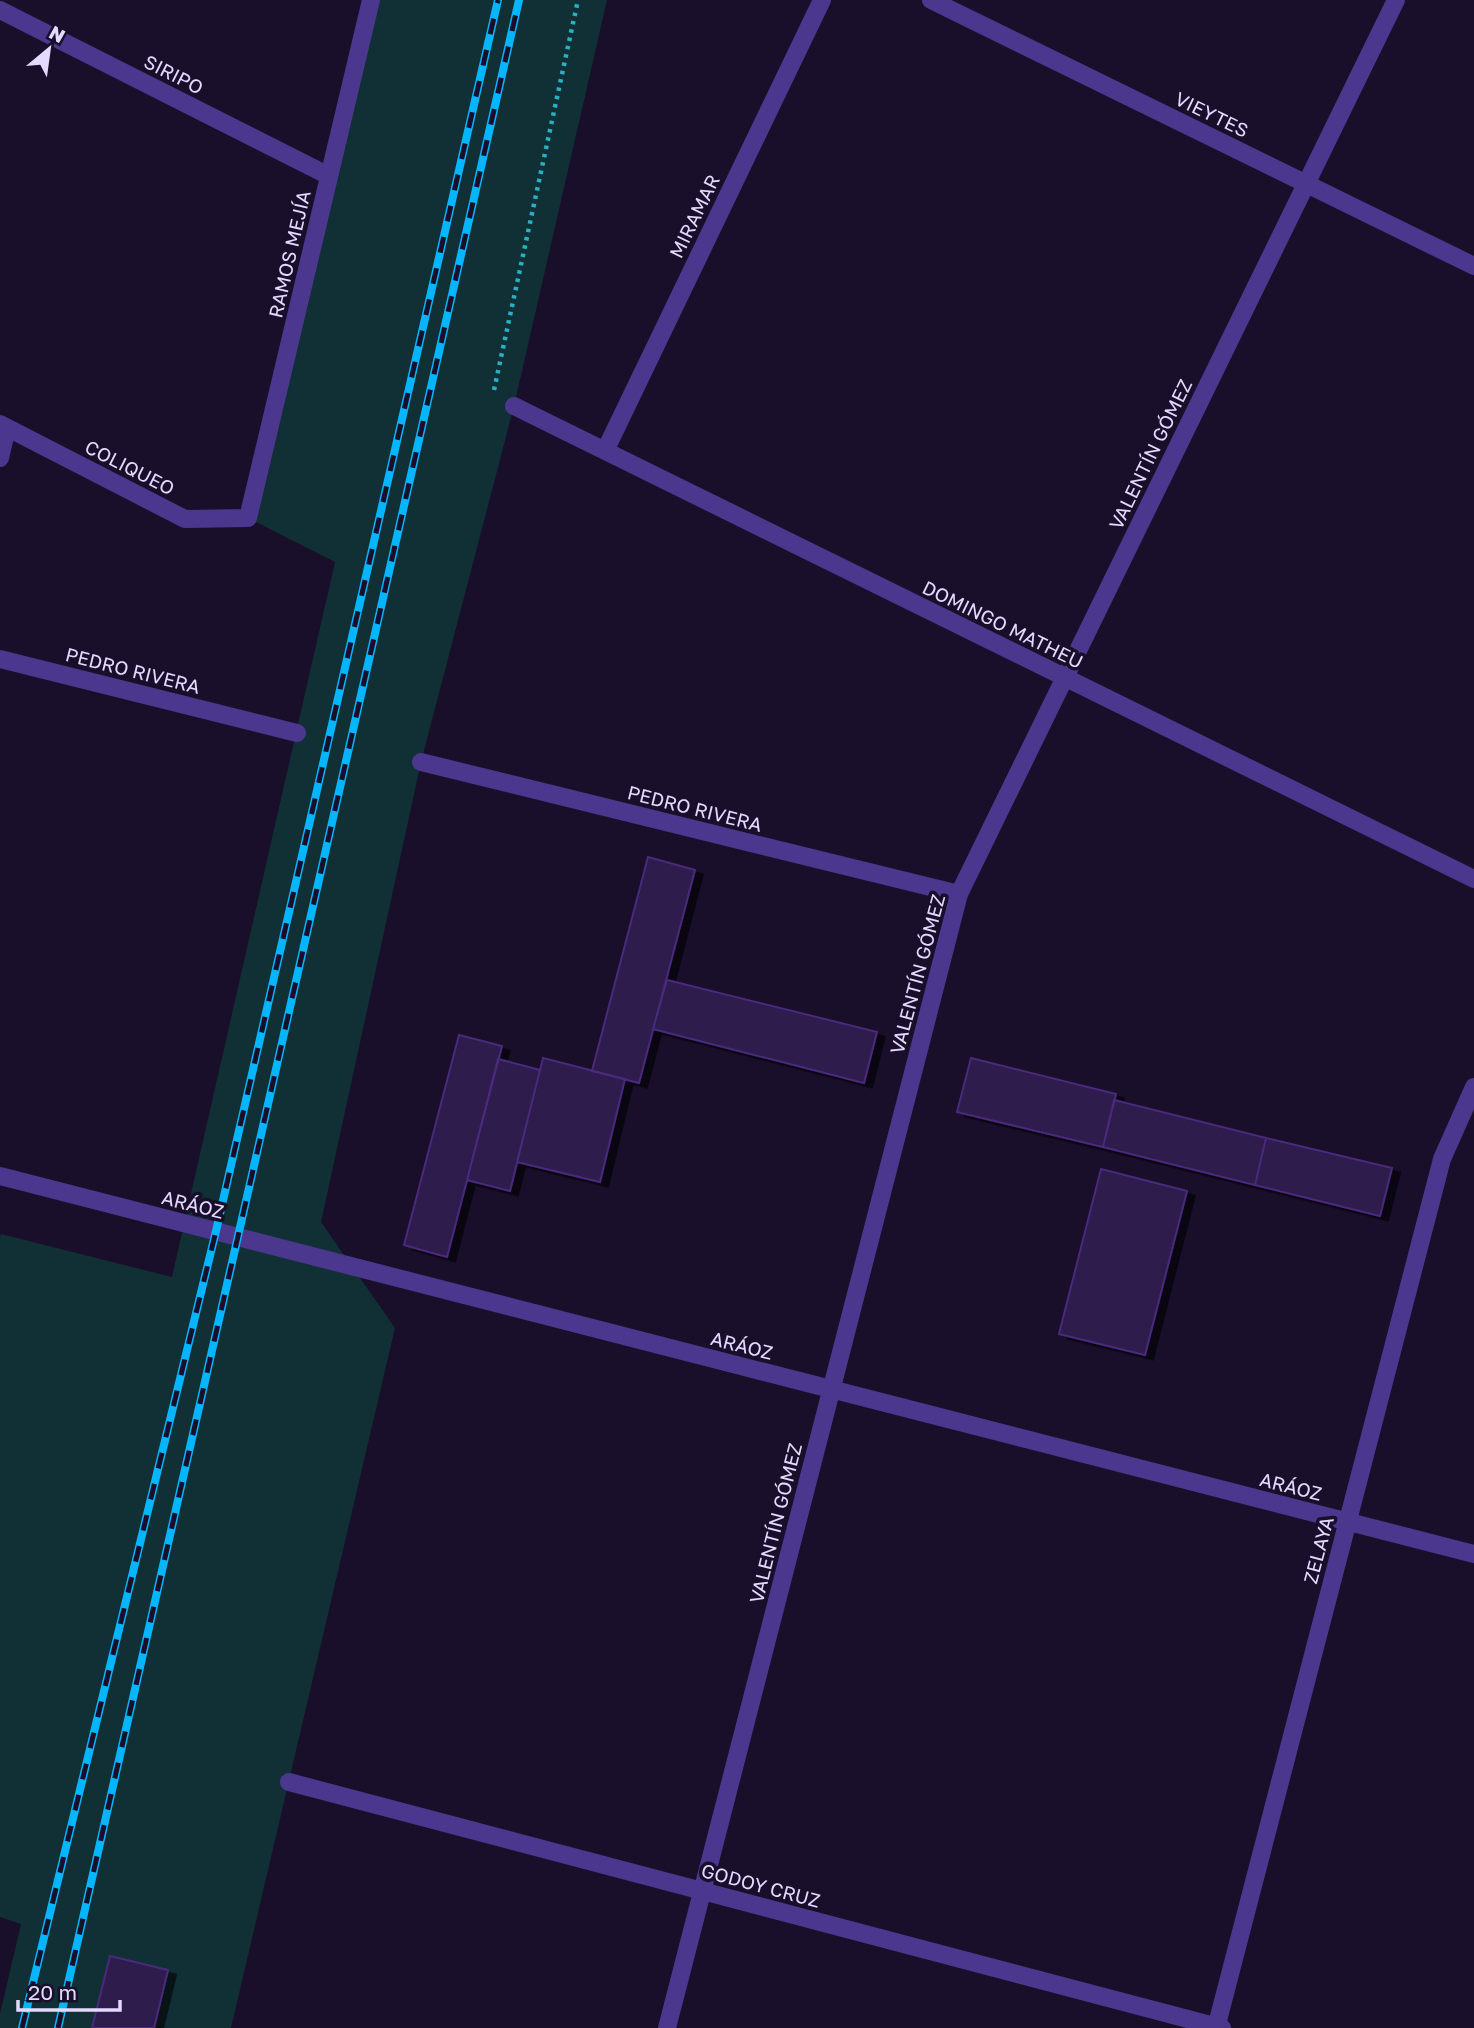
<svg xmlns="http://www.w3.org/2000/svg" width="1474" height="2028" font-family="'Golos Text',sans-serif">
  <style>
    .green { fill: #113035 }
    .building { fill: #2e1a4d; stroke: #492a7b; stroke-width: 2; filter: url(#shadow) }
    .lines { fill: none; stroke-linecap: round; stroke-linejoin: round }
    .path { stroke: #28b0c4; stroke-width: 4.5; stroke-dasharray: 3.5 5; stroke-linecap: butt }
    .street { stroke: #4b378d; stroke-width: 18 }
    .rail-casing { stroke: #05b6ff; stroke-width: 8 }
    .rail { stroke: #190f2b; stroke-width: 5; stroke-dasharray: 16; stroke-linecap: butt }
    .labels { text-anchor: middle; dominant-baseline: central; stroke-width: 7; stroke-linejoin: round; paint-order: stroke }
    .street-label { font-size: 19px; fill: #e4d9ff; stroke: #190f2b }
  </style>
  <defs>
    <filter id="shadow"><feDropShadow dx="8" dy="4.5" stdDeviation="0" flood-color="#0009"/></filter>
  </defs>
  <rect width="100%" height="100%" fill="#190f2b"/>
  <path class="green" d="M 371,0 L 607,0 L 514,406 L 421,762 L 321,1222 L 395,1328 L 231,2028 L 0,2028 L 0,2014 L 21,1924 L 0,1917 L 0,1237 L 1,1234 L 172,1277 L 335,562 L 248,518 Z"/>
  <path class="building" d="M 648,857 L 695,870 L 639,1083 L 592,1071 Z
    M 667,980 L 877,1032 L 864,1083 L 653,1029 Z
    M 459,1035 L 502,1046 L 447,1257 L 404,1245 Z
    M 543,1058 L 625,1079 L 600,1182 L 517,1162 Z
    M 971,1058 L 1116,1094 L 1103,1147 L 957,1112 Z
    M 498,1059 L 540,1070 L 510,1191 L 467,1180 Z
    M 1114,1100 L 1266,1138 L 1255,1185 L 1103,1147 Z
    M 1266,1138 L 1392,1168 L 1380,1216 L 1255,1185 Z
    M 1101,1169 L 1187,1191 L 1145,1355 L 1059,1334 Z
    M 110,1956 L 168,1970 L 154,2028 L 92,2028 Z"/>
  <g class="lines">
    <path class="path" d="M 494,390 L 578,0"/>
    <path class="street" d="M 931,0 L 1474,266
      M 0,10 L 329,176
      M 514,406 L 1474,879
      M 0,424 L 185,519 L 248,518 L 371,0
      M 605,451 L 822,0
      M 0,458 L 7,428
      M 0,659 L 297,733
      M 421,762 L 959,894
      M 0,1176 L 1474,1554
      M 289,1782 L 1222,2028
      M 667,2028 L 959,894 L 1396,0
      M 1216,2028 L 1442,1159 L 1474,1087"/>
    <g class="rail-casing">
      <path id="rail" d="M 22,2028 L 216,1231 L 498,0
        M 58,2028 L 519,0"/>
    </g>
    <use href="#rail" class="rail"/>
  </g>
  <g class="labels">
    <g class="street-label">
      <text transform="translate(174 74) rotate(27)">SIRIPO</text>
      <text transform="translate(1212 114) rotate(26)">VIEYTES</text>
      <text transform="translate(694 216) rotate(-64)">MIRAMAR</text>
      <text transform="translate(289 254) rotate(-77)">RAMOS MEJÍA</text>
      <text transform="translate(1150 454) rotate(-64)">VALENTÍN GÓMEZ</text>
      <text transform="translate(130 467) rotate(27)">COLIQUEO</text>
      <text transform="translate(1003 624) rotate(26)">DOMINGO MATHEU</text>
      <text transform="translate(133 670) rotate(14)">PEDRO RIVERA</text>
      <text transform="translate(695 808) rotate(14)">PEDRO RIVERA</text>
      <text transform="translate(917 974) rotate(-75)">VALENTÍN GÓMEZ</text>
      <text transform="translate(193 1204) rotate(14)">ARÁOZ</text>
      <text transform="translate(742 1345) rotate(14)">ARÁOZ</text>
      <text transform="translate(1291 1486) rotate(14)">ARÁOZ</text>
      <text transform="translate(775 1523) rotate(-76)">VALENTÍN GÓMEZ</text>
      <text transform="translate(1318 1550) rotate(-75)">ZELAYA</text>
      <text transform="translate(761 1885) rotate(15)">GODOY CRUZ</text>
    </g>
  </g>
  <g transform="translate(49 49) rotate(29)" stroke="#190f2b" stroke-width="5" paint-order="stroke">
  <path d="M0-5L12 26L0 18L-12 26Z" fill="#e4d9ff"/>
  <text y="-10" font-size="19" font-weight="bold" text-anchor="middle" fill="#e4d9ff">N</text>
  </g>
  <path d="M18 2000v10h102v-10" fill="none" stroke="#e4d9ff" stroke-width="3.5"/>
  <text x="28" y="2000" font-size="21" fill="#e4d9ff" stroke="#190f2b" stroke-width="5" paint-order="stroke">20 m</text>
</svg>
